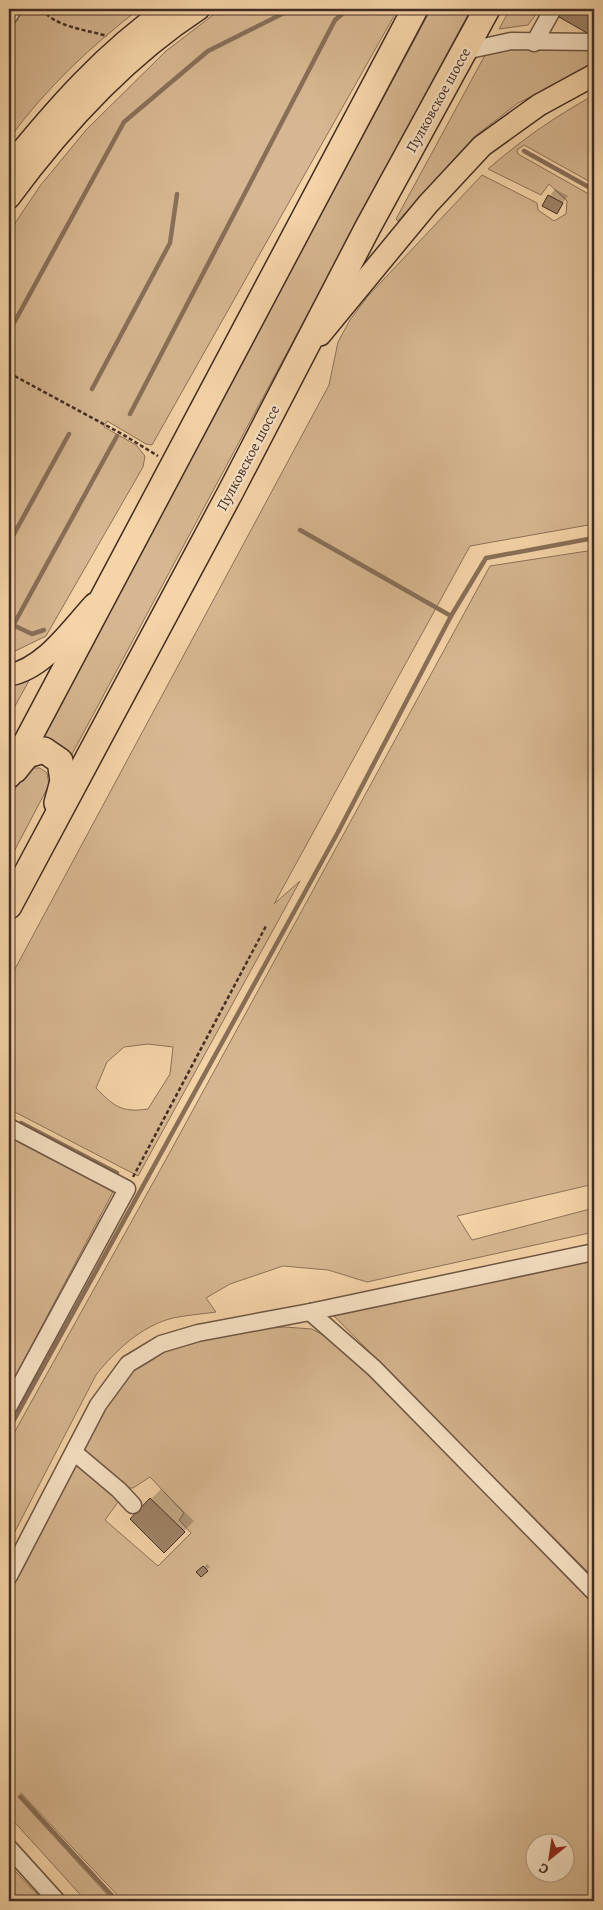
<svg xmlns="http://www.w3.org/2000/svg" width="603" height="1910" font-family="Alegreya,serif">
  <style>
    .green { fill: #d7b791; stroke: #8c725a; fill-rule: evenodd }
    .shadow { fill: #0003 }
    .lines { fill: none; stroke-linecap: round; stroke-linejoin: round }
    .stream { stroke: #896f58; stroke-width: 4.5 }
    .building { fill: #9f8368; stroke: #422c24 }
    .minor-casing { stroke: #6f5645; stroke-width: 19 }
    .major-casing { stroke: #422c24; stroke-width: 24 }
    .highway-casing { stroke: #422c24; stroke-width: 28 }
    .path { stroke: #422c24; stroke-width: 2.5; stroke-dasharray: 4 2.5; stroke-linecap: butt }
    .minor { stroke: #f8e3c6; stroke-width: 16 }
    .major { stroke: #f5d4a7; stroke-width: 21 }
    .highway { stroke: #f5d4a7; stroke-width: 25 }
    .labels { text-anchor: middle; stroke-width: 4.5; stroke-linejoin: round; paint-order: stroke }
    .street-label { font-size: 15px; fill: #422c24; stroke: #f8e3c6 }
  </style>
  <rect width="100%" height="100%" fill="#f5d4a7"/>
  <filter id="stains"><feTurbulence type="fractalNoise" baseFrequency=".004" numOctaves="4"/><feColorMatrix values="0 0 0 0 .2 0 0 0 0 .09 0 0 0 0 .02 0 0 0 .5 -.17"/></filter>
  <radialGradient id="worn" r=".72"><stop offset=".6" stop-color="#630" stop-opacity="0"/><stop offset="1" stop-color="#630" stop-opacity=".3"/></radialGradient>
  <!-- green -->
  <g class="green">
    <path d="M 22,9 L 139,9 C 90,47 45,89 9,139 L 9,33 Z"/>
    <path d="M 221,9 L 398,9 L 152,445 L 146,444 L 107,421 L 104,427 L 136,445 L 145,456 L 143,467 L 46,636 L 9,654 L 9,232 L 40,186 L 86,130 L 166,51 Z"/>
    <path d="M 431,9 L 471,9 L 71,756 L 61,745 L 40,738 Z"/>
    <path d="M 510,9 L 540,9 L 528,25 L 499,29 Z"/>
    <path d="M 510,48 L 537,50 L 594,48 L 594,66 L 518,103 L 474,137 L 398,221 L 396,219 L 484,57 L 490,51 Z"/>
    <path d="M 594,95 L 594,184 L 524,145 L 517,150 L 518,154 L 594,197 L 594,524 L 470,546 L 274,904 L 300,881 L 138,1176 L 9,1109 L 9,980 L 329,385 L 338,342 L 350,320 L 368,296 L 482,175 L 537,203 L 538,210 L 554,221 L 566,214 L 567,201 L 549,184 L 541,195 L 488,169 C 521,140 556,116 594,95 ZM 148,1044 L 173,1047 L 170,1074 L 148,1109 C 121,1113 114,1106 96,1088 L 107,1062 L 124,1047 Z"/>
    <path d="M 594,550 L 594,1184 L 457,1216 L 472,1240 L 594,1208 L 594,1232 L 367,1282 L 328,1270 L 283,1266 L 230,1284 L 206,1298 L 216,1312 C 202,1314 187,1315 173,1318 C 141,1326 115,1351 96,1375 L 9,1543 L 9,1442 L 164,1163 L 490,566 Z"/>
    <path d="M 31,677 L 9,717 L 9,685 Z"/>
    <path d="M 31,768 L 40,768 L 47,773 L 49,785 L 9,861 C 9,824 2,795 31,768 Z"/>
    <path d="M 11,1137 L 114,1190 L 9,1388 L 9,1142 Z"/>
    <path d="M 594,1260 L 594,1578 L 334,1316 Z"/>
    <path d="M 285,1327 L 312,1329 L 341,1345 L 594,1600 L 594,1901 L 123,1901 L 21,1793 L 18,1797 L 113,1901 L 86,1901 L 9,1816 L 9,1583 L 75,1465 L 81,1466 L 90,1457 L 83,1448 C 94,1424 109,1387 131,1370 C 173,1337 233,1331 285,1327 ZM 150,1477 L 184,1513 L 179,1520 L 191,1533 L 158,1566 L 105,1520 L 118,1502 L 116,1498 L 125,1488 L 133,1488 ZM 536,1842 L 566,1842 L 566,1872 L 536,1872 Z"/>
    <path d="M 9,1865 L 44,1901 L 9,1901 Z"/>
  </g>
  <!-- shadow -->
  <g class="shadow">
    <path d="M 565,9 L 594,9 L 594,35 L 561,16 Z"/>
    <path d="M 555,189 L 568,196 L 556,212 L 543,205 Z"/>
    <path d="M 161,1489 L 194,1521 L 164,1551 L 131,1519 Z"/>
    <path d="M 207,1564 L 210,1567 L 201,1575 L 198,1572 Z"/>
  </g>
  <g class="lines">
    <!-- stream -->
    <g class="stream">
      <path d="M 524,151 L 594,190"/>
      <path d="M 9,332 L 124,122 L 208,51 L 292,9"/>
      <path d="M 92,389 L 170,243 L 177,194"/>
      <path d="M 9,399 L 10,397"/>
      <path d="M 130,414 L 335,20 L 348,9"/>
      <path d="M 300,530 L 451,616 L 486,558 L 594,538"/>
      <path d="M 9,543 L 69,434"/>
      <path d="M 13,625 L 32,634 L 44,630"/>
      <path d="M 9,633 L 117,436"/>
      <path d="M 21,1123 L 117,1173"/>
      <path d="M 9,1429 L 337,834 L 451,616"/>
      <path d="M 21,1797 L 117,1901"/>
    </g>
  </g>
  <!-- building -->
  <g class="building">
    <path d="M 563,9 L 579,9 L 586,12 L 587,9 L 594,9 L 594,37 L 559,17 Z"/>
    <path d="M 548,195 L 563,203 L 557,214 L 542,206 Z"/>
    <path d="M 150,1498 L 185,1532 L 164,1553 L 130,1519 Z"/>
    <path d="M 203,1566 L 208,1571 L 201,1577 L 196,1572 Z"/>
  </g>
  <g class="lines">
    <!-- minor casing -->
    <g class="minor-casing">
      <g id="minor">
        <path d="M 9,16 L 13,9"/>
        <path d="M 534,43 L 553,9"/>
        <path d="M 465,51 L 511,41 L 594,42"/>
        <path d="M 9,1127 L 127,1189 L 9,1406"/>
        <path d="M 310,1312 L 374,1368 L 594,1592"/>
        <path d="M 75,1453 L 119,1490 L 133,1505"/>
        <path d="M 9,1576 L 98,1405 L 128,1364 L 143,1355 L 161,1344 L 198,1333 L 310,1312 L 594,1252"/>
        <path d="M 9,1848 L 57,1901"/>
      </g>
    </g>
    <!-- major casing -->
    <g class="major-casing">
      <g id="major">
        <path d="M 9,166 C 56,108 105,52 167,9"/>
        <path d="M 9,198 C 62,126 124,58 199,9"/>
        <path d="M 320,335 L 428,204 L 482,146 L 539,105 L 594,75"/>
        <path d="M 9,675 C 44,669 71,629 94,604"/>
      </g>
    </g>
    <!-- highway casing -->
    <g class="highway-casing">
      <g id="highway">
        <path d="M 15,770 L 27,755 L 44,750 L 60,761 L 63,781 L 57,803"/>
        <path d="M 9,775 L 415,9"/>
        <path d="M 9,906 L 230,493 L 368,227 L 487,9"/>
      </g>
    </g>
    <!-- path -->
    <g class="path">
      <path d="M 42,9 C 54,27 88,30 107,36"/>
      <path d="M 9,373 L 122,434 L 158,456"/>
      <path d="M 133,1177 L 266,926"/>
    </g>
    <!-- minor -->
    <use href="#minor" class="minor"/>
    <!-- major -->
    <use href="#major" class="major"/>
    <!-- highway -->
    <use href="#highway" class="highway"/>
  </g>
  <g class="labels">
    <!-- street labels -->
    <g class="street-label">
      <text transform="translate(438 100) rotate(-61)" y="5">Пулковское шоссе</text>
      <text transform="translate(248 458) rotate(-62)" y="5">Пулковское шоссе</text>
    </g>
  </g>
  <!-- margin -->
  <rect width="603" height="1910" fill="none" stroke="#f5d4a7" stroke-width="30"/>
  <rect x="10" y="10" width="583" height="1890" fill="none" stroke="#422c24" stroke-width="2.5"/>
  <rect x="15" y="15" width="573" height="1880" fill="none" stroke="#422c24"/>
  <!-- north arrow -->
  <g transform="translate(550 1858) rotate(210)"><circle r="24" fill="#f8e3c6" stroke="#af9a85"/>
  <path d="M0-4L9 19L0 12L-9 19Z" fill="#8f2418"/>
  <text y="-8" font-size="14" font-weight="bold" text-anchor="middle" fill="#422c24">С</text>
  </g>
  <rect width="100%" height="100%" filter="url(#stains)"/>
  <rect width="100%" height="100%" fill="url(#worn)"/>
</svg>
